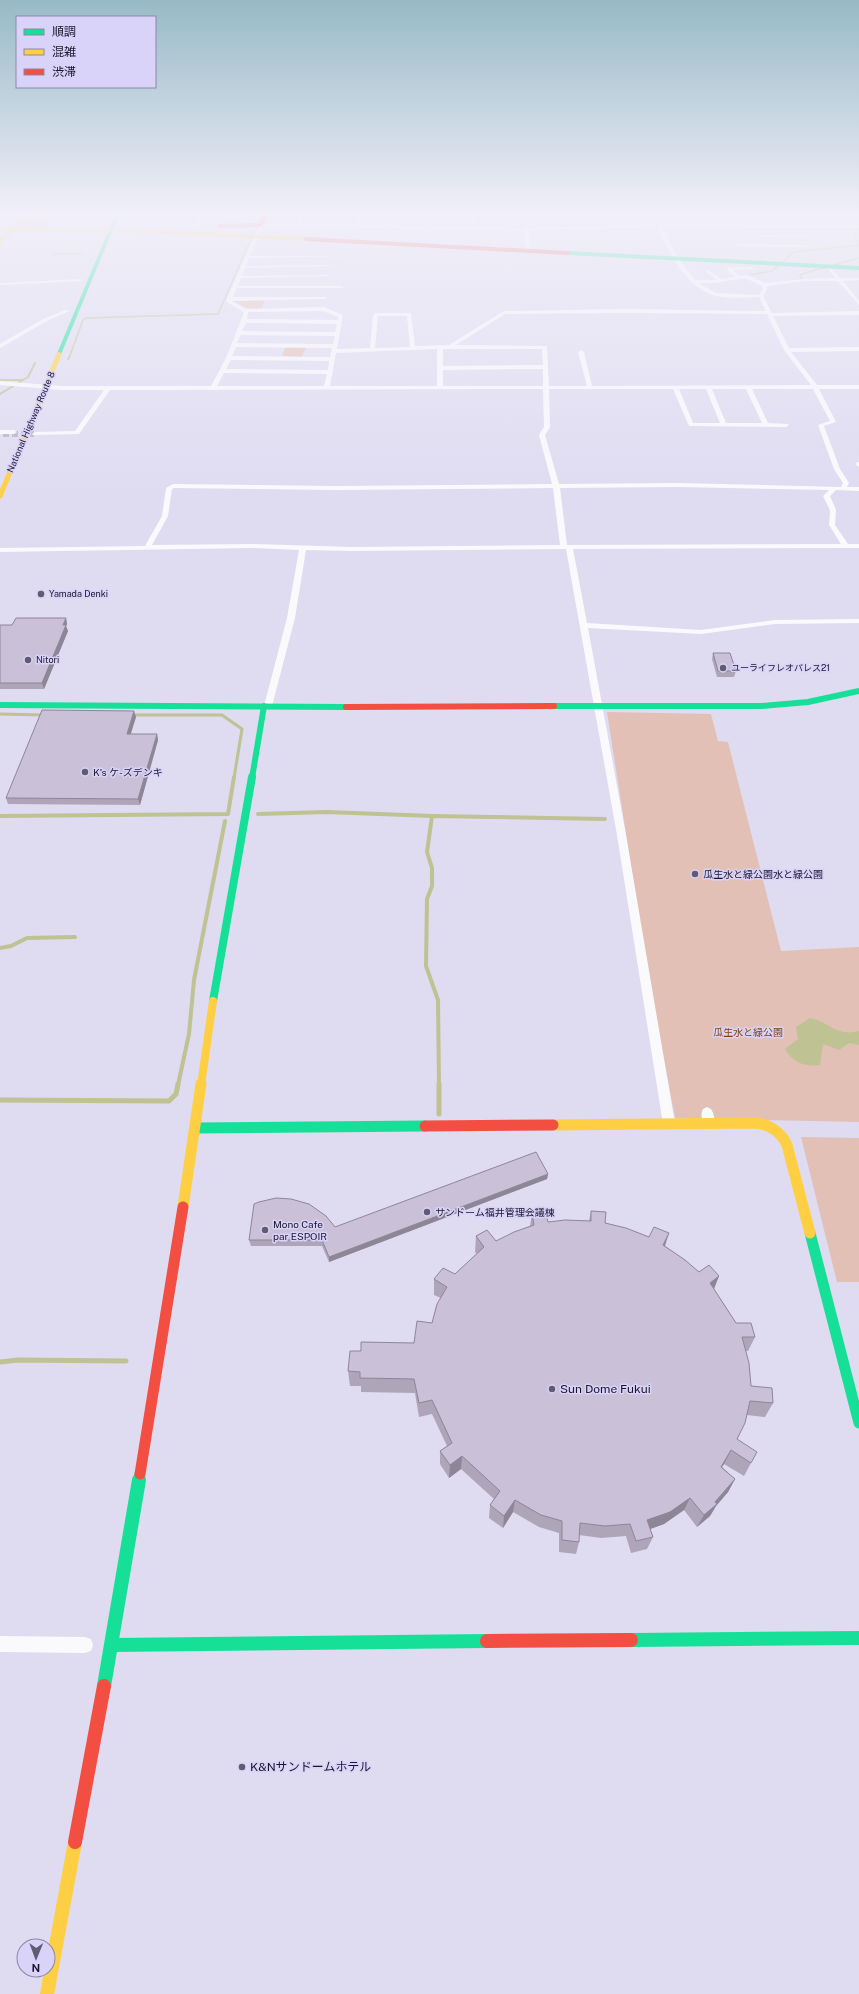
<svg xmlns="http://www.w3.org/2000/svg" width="859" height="1994" font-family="'Public Sans','Noto Sans JP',sans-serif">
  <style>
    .green { fill: #e3c0b6 }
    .water { fill: #bfc292 }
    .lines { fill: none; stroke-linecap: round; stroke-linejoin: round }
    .stream-far4 { stroke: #bfc292; stroke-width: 1.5 }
    .stream-far3 { stroke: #bfc292; stroke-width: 2 }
    .stream-far2 { stroke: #bfc292; stroke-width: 3 }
    .stream-far1 { stroke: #bfc292; stroke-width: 4 }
    .stream { stroke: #bfc292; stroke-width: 5 }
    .street-tunnel { stroke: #b8b4ca; stroke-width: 6; stroke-dasharray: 6 3; stroke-linecap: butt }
    .street { fill: #fafafd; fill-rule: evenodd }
    .fast-far4 { stroke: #16e098; stroke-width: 4 }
    .fast-far3 { stroke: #16e098; stroke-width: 6 }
    .fast-far2 { stroke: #16e098; stroke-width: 8 }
    .fast-far1 { stroke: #16e098; stroke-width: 11 }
    .fast { stroke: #16e098; stroke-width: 14 }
    .slow-far4 { stroke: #ffcf43; stroke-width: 4 }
    .slow-far3 { stroke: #ffcf43; stroke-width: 5 }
    .slow-far2 { stroke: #ffcf43; stroke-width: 8 }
    .slow-far1 { stroke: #ffcf43; stroke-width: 11 }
    .slow { stroke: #ffcf43; stroke-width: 14 }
    .jam-far3 { stroke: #f24e42; stroke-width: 4 }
    .jam-far2 { stroke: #f24e42; stroke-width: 6 }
    .jam-far1 { stroke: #f24e42; stroke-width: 11 }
    .jam { stroke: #f24e42; stroke-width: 14 }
    .wall { fill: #aea5b9 }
    .shaded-wall { fill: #8d8696 }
    .building { fill: #cac0d7; stroke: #8d8696 }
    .poi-dot { fill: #605b72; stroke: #d9d3f9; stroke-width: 1.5 }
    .labels { text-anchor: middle; stroke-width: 3; stroke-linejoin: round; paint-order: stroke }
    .far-street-label { font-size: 9px; fill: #1b162d; stroke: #d9d3f9 }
    .far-poi-label { font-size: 9px; fill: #1b162d; stroke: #d9d3f9; text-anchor: start }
    .poi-label { font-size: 10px; fill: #1b162d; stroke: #d9d3f9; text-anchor: start }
    .park-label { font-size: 10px; fill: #804110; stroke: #d9d3f9 }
    .near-poi-label { font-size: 12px; fill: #1b162d; stroke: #d9d3f9; text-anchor: start }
  </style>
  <rect width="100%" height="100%" fill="#dfdbf1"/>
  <!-- green -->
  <g class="green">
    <path d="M 25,219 L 53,219 L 49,224 L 38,227 L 17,226 Z"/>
    <path d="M 265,299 L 262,309 L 246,308 L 233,301 Z"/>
    <path d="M 290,347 L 306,347 L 302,357 L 282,356 L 285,348 Z"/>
    <path d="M 607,712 L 711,714 L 718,741 L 728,742 L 781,951 L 859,947 L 859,1122 L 675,1118 L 645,956 Z"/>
    <path d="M 801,1137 L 859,1138 L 859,1282 L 837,1282 Z"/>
  </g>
  <!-- water -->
  <path class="water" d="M 810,1018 C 830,1022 836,1037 859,1031 L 859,1045 L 849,1043 L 839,1050 L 823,1044 L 820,1065 C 804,1067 792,1062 785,1049 L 798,1039 L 796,1027 Z"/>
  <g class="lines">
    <!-- stream-far4 -->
    <g class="stream-far4">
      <path d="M 258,224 L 263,215"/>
      <path d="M 858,227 L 855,237 L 859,245"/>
      <path d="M 252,236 L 257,227"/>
      <path d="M 53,254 L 81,254"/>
      <path d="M 781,263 L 794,252 L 859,245"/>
      <path d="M 834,265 L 859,258"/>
      <path d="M 749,275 L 772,271 L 779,265"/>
      <path d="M 802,279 L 800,276 L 802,274 L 826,267"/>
      <path d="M 69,358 L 83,320 L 86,318 L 218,314 L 251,239"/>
    </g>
    <!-- stream-far3 -->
    <g class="stream-far3">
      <path d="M 68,359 L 69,357"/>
      <path d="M 0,380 L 22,380"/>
      <path d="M 0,394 L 28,377 L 35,363"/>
    </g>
    <!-- stream-far2 -->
    <g class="stream-far2">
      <path d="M 0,714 L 44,715"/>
      <path d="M 131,715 L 222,715 L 242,729 L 234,778"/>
    </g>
    <!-- stream-far1 -->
    <g class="stream-far1">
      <path d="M 258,814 L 327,812 L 432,816"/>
      <path d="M 0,816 L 228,814 L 234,777"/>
      <path d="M 0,948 L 11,946 L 27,938 L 75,937"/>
      <path d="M 178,1085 L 189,1034 L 194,980 L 225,821"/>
      <path d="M 439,1085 L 438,1000 L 426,966 L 427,899 L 432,886 L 432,868 L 427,852 L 432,816 L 605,819"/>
    </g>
    <!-- stream -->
    <g class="stream">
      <path d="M 439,1084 L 439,1114"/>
      <path d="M 0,1100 L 169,1101 L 176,1094 L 178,1084"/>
      <path d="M 0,1362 L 18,1360 L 126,1361"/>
    </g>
    <!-- street-tunnel -->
    <path class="street-tunnel" d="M 3,434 L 34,434"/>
    <!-- street -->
    <g class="street">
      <path d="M 201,215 L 197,227 L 193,228 L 197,216 Z"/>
      <path d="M 298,215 L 302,215 L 301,224 L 355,225 L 358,215 L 362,215 L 359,225 L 387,226 L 387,215 L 391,215 L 391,226 L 470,227 L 471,216 L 475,215 L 474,227 L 526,228 L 638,225 L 859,226 L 859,228 L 662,227 L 677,256 L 695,280 L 717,280 L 706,272 L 708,270 L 722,279 L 735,277 L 726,268 L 752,267 L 754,269 L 732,270 L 739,276 L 748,275 L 765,283 L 804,279 L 835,278 L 826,266 L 828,265 L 840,278 L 859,278 L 859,280 L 843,281 L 859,301 L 859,305 L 838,281 L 804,281 L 767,286 L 767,289 L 763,296 L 772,313 L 859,311 L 859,315 L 773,316 L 789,348 L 859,347 L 859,351 L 791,352 L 817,385 L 859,385 L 859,389 L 819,389 L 836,422 L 824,426 L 840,469 L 849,483 L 847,487 L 859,487 L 859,491 L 836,490 L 830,496 L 836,510 L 835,525 L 848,544 L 859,544 L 859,548 L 573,549 L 587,623 L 701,630 L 775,620 L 859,619 L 859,623 L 775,624 L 701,634 L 588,628 L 626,835 L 675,1124 L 673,1128 L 669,1129 L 665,1128 L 663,1124 L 617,835 L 566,549 L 352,551 L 306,550 L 295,618 L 272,706 L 268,709 L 264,706 L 287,618 L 299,550 L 253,548 L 0,552 L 0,548 L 145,546 L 162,516 L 166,488 L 173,484 L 337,486 L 552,484 L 539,435 L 544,427 L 543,389 L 110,390 L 79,434 L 33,435 L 32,434 L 35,432 L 75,431 L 104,390 L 62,390 L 0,385 L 0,381 L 62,386 L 211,386 L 226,358 L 243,315 L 243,312 L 227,302 L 227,298 L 259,225 L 297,224 ZM 263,226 L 524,230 L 527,251 L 529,252 L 531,251 L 528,230 L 657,227 C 669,252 685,286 713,295 C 727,299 744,298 759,297 L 766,311 L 625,309 L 504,311 L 449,345 L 415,346 L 411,313 L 376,313 L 373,315 L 370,348 L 337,349 L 343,315 L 324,307 L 246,309 L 232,301 L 325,299 L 327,298 L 325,297 L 233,297 L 237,288 L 342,288 L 344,287 L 342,286 L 238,286 L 241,278 L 330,276 L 328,275 L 242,276 L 245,268 L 331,266 L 329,265 L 246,266 L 249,258 L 348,256 L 250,256 ZM 745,278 L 762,286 L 763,289 L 759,295 L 716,293 L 698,283 L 715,283 ZM 323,311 L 338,317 L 338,320 L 247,319 L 248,312 ZM 625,313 L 767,314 L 784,350 L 811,385 L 592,386 L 584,352 L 581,350 L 578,352 L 587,386 L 549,386 L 547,346 L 456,345 L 505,314 ZM 378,316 L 407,316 L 410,347 L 375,348 ZM 246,323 L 337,324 L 335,332 L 242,331 ZM 241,335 L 335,336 L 333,344 L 237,343 ZM 236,347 L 332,348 L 330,357 L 232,356 ZM 437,349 L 437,386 L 330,386 L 336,353 ZM 443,349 L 542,349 L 543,365 L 443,366 ZM 231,360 L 329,361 L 328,370 L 226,369 ZM 543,369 L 543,386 L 443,386 L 443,370 ZM 224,373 L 327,374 L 324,386 L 217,386 ZM 549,389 L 673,389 L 689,426 L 786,427 L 789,425 L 788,424 L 768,423 L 752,389 L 813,389 L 830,421 L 818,425 L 834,469 L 843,483 L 841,487 L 678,483 L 559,484 L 545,435 L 550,427 ZM 679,389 L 706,389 L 720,423 L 693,423 ZM 712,389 L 746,389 L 762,423 L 726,423 ZM 678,487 L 829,490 L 823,496 L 830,510 L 829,525 L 841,544 L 567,545 L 560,488 ZM 174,488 L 337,490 L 553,488 L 560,545 L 352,547 L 253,544 L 152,545 L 168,516 L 172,489 Z"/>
      <path d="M 525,215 L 529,217 L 611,218 L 527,219 Z"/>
      <path d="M 760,235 L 809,236 L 811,237 L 758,237 Z"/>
      <path d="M 739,244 L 815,246 L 817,247 L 737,246 Z"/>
      <path d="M 81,279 L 83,281 L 0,285 L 0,283 Z"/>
      <path d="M 65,310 L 70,311 L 47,321 L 0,348 L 0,344 L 43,319 Z"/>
      <path d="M 0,430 L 14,430 L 17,432 L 14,434 L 0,434 Z"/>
      <path d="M 858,462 L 859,462 L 859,467 L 855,464 Z"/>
      <path d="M 707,1107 L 711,1109 C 714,1114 716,1121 713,1126 L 709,1128 L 705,1126 C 702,1121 700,1114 703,1109 Z"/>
      <path d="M 0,1636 L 85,1637 L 91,1639 L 93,1645 L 91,1651 L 85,1653 L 0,1652 Z"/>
    </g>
    <!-- fast-far4 -->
    <g class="fast-far4">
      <path d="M 568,253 L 859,268"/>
      <path d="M 59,354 L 117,215"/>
    </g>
    <!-- fast-far3 -->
    <g class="fast-far3">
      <path d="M 0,705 L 346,707"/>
      <path d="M 554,706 L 761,706 L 808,702 L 859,691"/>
      <path d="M 252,778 L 264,706"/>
    </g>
    <!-- fast-far2 -->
    <path class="fast-far2" d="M 213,1001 L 252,777"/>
    <!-- fast-far1 -->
    <g class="fast-far1">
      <path d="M 196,1128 L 425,1126"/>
      <path d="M 810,1233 L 859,1423"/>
      <path d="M 139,1481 L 140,1474"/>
    </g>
    <!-- fast -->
    <g class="fast">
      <path d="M 631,1640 L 859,1638"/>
      <path d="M 112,1645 L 487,1641"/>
      <path d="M 104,1686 L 139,1480"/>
    </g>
    <!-- slow-far4 -->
    <g class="slow-far4">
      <path d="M 0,229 L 124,230 L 306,239"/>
      <path d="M 0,241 L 25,215"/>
      <path d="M 58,358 L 59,354"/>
    </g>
    <!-- slow-far3 -->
    <path class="slow-far3" d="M 0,496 L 58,357"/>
    <!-- slow-far2 -->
    <path class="slow-far2" d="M 201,1085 L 213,1001"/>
    <!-- slow-far1 -->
    <g class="slow-far1">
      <path d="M 553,1125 L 758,1123 C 772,1126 781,1132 787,1145 L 810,1233"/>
      <path d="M 183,1207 L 201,1084"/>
    </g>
    <!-- slow -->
    <path class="slow" d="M 47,1994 L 75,1842"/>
    <!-- jam-far3 -->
    <g class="jam-far3">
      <path d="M 220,226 L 261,225 L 266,215"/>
      <path d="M 306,239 L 568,253"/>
    </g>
    <!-- jam-far2 -->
    <path class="jam-far2" d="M 346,707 L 554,706"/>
    <!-- jam-far1 -->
    <g class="jam-far1">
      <path d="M 425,1126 L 553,1125"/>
      <path d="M 140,1474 L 183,1207"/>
    </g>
    <!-- jam -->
    <g class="jam">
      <path d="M 487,1641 L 631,1640"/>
      <path d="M 75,1842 L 104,1686"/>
    </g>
  </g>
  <!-- wall -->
  <g class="wall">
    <path d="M 66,618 L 67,624 L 66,626 L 68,631 L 44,689 L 0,689 L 0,625 L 12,625 Z"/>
    <path d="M 713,653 L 736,671 L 734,677 L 717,677 L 712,659 Z"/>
    <path d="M 136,717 L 130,734 L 157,734 L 158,740 L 140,805 L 8,804 L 6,798 Z"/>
    <path d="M 548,1174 L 547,1179 L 329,1262 L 322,1246 L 251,1246 L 249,1240 L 335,1227 Z"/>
    <path d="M 591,1211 L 605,1223 L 665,1246 L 699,1272 L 719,1276 L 714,1289 L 736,1323 L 755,1337 L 748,1351 L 746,1351 L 751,1386 L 773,1403 L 765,1417 L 747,1415 L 737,1439 L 751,1463 L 744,1476 L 724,1464 L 722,1467 L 735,1479 L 728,1492 L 716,1506 L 710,1516 L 697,1527 L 684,1510 L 664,1524 L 650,1529 L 653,1537 L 647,1549 L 631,1553 L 626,1536 L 601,1538 L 579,1535 L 579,1542 L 576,1554 L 559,1552 L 559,1533 L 539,1527 L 513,1512 L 503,1528 L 489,1518 L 490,1505 L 494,1499 L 461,1469 L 449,1478 L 440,1464 L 440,1451 L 447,1446 L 432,1414 L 419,1417 L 415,1393 L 361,1392 L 361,1386 L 350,1386 L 348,1371 L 361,1351 L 414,1343 L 432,1323 L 441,1298 L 434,1295 L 434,1279 L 455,1274 L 477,1254 L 475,1252 L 476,1236 L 496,1241 L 530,1226 L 532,1214 L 548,1222 L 589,1221 Z"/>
  </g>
  <!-- shaded-wall -->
  <g class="shaded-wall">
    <path d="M 66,618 L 67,624 L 66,626 L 68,631 L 44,689 L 42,683 Z"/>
    <path d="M 134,711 L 136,717 L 129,740 L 127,734 Z"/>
    <path d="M 157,734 L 158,740 L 140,805 L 138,799 Z"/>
    <path d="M 548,1174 L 547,1179 L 329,1262 L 329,1257 Z"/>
    <path d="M 669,1233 L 664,1249 L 663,1245 Z"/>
    <path d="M 719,1276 L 713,1291 L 710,1283 Z"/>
    <path d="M 731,1450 L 724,1464 L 714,1479 L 721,1467 Z"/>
    <path d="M 462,1456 L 461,1469 L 449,1478 L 450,1465 Z"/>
    <path d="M 735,1479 L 728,1492 L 716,1506 L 710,1516 L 697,1527 L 704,1515 Z"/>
    <path d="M 690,1498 L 684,1510 L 664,1524 L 642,1532 L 647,1520 Z"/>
    <path d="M 515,1500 L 513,1512 L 503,1528 L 504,1516 Z"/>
  </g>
  <!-- building -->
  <g class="building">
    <path d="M 16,618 L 66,618 L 63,625 L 66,625 L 42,683 L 0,683 L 0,625 L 12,625 Z"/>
    <path d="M 713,653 L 730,653 L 736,671 L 718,671 Z"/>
    <path d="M 42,710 L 134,711 L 127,734 L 157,734 L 138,799 L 6,798 Z"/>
    <path d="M 536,1152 L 548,1174 L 329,1257 L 322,1240 L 249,1240 L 254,1204 L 259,1202 L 276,1198 L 291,1199 L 309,1204 L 326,1216 L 335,1227 Z"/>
    <path d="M 545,1211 L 548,1222 L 565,1220 L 591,1221 L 591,1211 L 606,1212 L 605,1223 L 626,1228 L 649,1237 L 654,1227 L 669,1233 L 663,1245 L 685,1260 L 699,1272 L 709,1265 L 719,1276 L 710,1283 L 736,1323 L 751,1323 L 755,1337 L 742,1337 L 749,1363 L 751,1386 L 772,1388 L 773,1403 L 750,1401 L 745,1423 L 737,1439 L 757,1452 L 751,1463 L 731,1450 L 721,1467 L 735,1479 L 715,1502 L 717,1504 L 704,1515 L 690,1498 L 670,1512 L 647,1520 L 653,1537 L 636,1541 L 630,1524 L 605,1526 L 580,1523 L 579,1542 L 562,1540 L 562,1521 L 541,1515 L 515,1500 L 504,1516 L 490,1505 L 500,1491 L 462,1456 L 450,1465 L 440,1451 L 452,1443 L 432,1400 L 419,1403 L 414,1379 L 360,1378 L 360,1372 L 348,1371 L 350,1351 L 361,1351 L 361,1342 L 414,1343 L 417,1321 L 432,1323 L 437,1304 L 447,1287 L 434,1279 L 443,1268 L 455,1274 L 484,1247 L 476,1236 L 487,1230 L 496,1241 L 514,1232 L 534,1225 L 532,1214 Z"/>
  </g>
  <!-- sky -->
  <linearGradient id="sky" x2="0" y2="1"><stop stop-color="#97bac6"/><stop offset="0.43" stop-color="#f1eff9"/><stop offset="1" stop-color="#f1eff9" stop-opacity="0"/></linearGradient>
  <rect width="859" height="495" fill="url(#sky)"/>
  <!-- markers -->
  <g class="poi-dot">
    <circle cx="41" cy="594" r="4"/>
    <circle cx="28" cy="660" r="4"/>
    <circle cx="723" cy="668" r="4"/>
    <circle cx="85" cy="772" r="4"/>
    <circle cx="695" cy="874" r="4"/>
    <circle cx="427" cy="1212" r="4"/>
    <circle cx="265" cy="1230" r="4"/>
    <circle cx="552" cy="1389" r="4"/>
    <circle cx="242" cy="1767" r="4"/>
  </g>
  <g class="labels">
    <!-- far-street labels -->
    <g class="far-street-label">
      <text transform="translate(31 422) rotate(-67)" y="3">National Highway Route 8</text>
    </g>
    <!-- far-poi labels -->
    <g class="far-poi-label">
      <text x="49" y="597">Yamada Denki</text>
      <text x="36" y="663">Nitori</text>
      <text x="731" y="671">ユーライフレオパレス21</text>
    </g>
    <!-- poi labels -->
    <g class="poi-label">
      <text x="93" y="776">K's ケ-ズデンキ</text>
      <text x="703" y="878">瓜生水と緑公園水と緑公園</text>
      <text x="435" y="1216">サンドーム福井管理会議棟</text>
      <text x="273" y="1228">Mono Cafe<tspan x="273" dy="12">par ESPOIR</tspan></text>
    </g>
    <!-- park labels -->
    <g class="park-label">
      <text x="748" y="1036">瓜生水と緑公園</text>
    </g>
    <!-- near-poi labels -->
    <g class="near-poi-label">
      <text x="560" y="1393">Sun Dome Fukui</text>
      <text x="250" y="1771">K&amp;Nサンドームホテル</text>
    </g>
  </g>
  <!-- legend -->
  <rect x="16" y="16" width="140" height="72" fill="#d9d3f9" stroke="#8d87a7"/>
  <rect x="24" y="29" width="20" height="6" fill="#16e098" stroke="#8d87a7"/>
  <text x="52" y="36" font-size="12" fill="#1b162d">順調</text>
  <rect x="24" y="49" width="20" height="6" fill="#ffcf43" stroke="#8d87a7"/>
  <text x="52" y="56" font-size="12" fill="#1b162d">混雑</text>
  <rect x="24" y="69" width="20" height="6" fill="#f24e42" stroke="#8d87a7"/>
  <text x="52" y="76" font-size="12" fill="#1b162d">渋滞</text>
  <!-- north arrow -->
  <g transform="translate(36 1958) rotate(181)"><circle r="19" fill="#d9d3f9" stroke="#8d87a7"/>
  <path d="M0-3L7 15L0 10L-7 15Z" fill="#605b72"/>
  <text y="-6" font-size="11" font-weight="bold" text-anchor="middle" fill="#1b162d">N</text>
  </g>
</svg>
